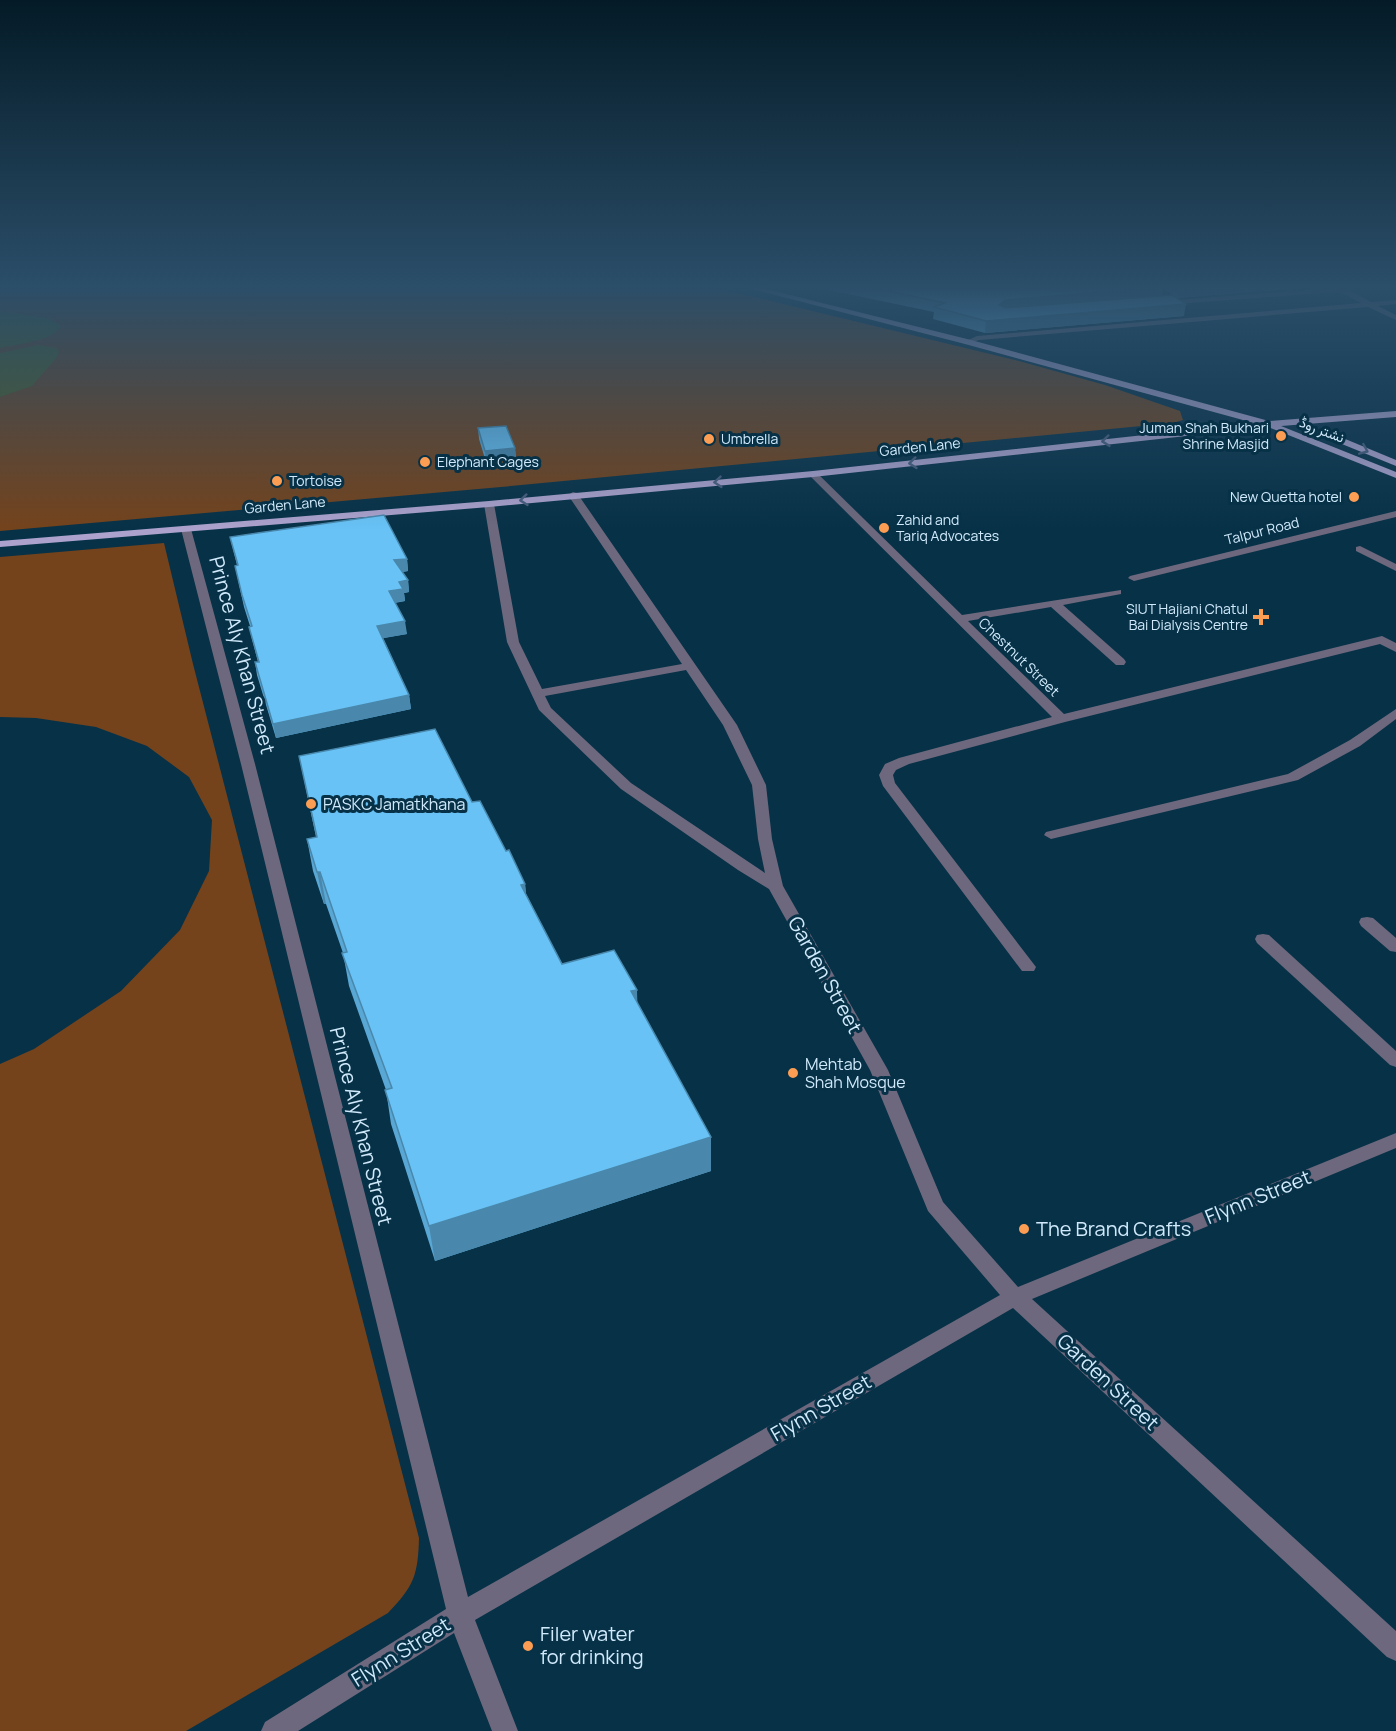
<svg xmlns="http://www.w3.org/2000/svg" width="1396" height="1731" font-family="Manrope,Vazirmatn,sans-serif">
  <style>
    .green { fill: #74431c }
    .water { fill: #565e20 }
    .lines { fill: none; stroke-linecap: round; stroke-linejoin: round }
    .minor { fill: #6d687d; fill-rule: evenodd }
    .major { fill: #aca2cd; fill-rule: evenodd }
    .wall { fill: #59a7d4 }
    .shaded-wall { fill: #4988ac }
    .building { fill: #68c2f6; stroke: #4988ac; stroke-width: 1.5 }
    .oneway { stroke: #495e7d }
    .poi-dot { fill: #fc9d54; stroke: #073147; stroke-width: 2 }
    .labels { text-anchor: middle; stroke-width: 6; stroke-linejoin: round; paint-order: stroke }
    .far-poi-label { font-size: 14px; fill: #d0eafb; stroke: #073147; text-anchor: start }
    .far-street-label { font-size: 14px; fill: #d0eafb; stroke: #073147 }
    .poi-label { font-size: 16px; fill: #d0eafb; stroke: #073147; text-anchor: start }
    .near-street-label { font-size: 20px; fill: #d0eafb; stroke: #073147 }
    .near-poi-label { font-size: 20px; fill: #d0eafb; stroke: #073147; text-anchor: start }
  </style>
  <rect width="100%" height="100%" fill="#073147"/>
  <!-- green -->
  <g class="green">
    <path d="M 0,287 L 714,287 L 1019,361 L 1105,385 L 1180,411 L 1183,420 L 1173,423 L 501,487 L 0,531 Z"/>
    <path d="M 164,543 L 193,664 L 419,1538 C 418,1575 414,1586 388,1613 L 186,1731 L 0,1731 L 0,1064 L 34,1049 L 121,991 L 180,930 L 209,871 L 212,820 L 189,777 L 147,746 L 96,727 L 36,718 L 0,717 L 0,557 Z"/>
  </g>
  <!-- water -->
  <g class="water">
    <path d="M 0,311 L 47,318 L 61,326 C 51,342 17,344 0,348 Z"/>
    <path d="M 38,345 L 57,348 L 59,352 L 57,357 L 32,386 L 0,397 L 0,353 Z"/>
  </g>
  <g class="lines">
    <!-- minor -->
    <g class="minor">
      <path d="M 1335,288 L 1349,290 L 1371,302 L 1396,300 L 1396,304 L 1378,306 L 1396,315 L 1396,320 L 1368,307 L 979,340 L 968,344 L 964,342 L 977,336 L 1361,303 L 1344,294 L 1335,292 L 1163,305 L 1159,303 L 1163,301 Z"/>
      <path d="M 810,472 L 816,472 L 962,615 L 1121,590 L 1121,594 L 1063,605 L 1124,659 L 1126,662 L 1124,665 L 1116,665 L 1051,607 L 968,621 L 1064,714 L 1382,636 L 1396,643 L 1396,652 L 1380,644 L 1065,722 L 909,764 L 896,770 L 893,775 L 895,783 L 1036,967 L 1034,971 L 1022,971 L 883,786 L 879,775 L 885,764 L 899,758 L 1052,717 L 810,476 Z"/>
      <path d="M 573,492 L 577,493 L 737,725 L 766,785 L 772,839 L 783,886 L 888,1070 L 943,1202 L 1018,1287 L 1396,1133 L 1396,1148 L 1032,1299 L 1396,1631 L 1396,1661 L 1387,1657 L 1013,1308 L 475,1620 L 518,1731 L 492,1731 L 454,1633 L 298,1731 L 261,1731 L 265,1722 L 446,1609 L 241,764 L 181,529 L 182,527 L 191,529 L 255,764 L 468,1597 L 1000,1295 L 928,1211 L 870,1070 L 769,889 L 738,870 L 621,789 L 539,710 L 507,642 L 484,504 L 485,502 L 494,504 L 519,642 L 542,689 L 682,664 L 568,495 ZM 686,670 L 723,725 L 752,785 L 758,839 L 765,873 L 631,783 L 551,708 L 545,696 Z"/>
      <path d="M 1396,511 L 1396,517 L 1134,581 L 1128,578 L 1130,576 Z"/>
      <path d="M 1360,546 L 1396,564 L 1396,571 L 1356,551 L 1356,547 Z"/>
      <path d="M 1396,709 L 1396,719 L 1360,746 L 1298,780 L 1051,839 L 1044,835 L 1046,832 L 1288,774 L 1350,740 Z"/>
      <path d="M 1367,917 L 1373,918 L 1396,938 L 1396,952 L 1390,951 L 1361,926 L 1359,922 L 1361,918 Z"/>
      <path d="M 1263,934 L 1269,935 L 1396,1051 L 1396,1067 L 1390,1065 L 1257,943 L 1255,939 L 1257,935 Z"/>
    </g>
    <!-- major -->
    <g class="major">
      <path d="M 745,287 L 758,287 L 971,340 L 1269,421 L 1396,411 L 1396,417 L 1281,426 L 1396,472 L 1396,478 L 1268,427 L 813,477 L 489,507 L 0,547 L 0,541 L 489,501 L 813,471 L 1254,423 L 965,344 Z"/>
      <path d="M 1332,436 L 1338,436 L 1396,460 L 1396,466 L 1332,440 Z"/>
    </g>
  </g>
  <!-- wall -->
  <g class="wall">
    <path d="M 814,287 L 1314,287 L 1177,298 L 1163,288 L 1162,296 L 1184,316 L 985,333 L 933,319 L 934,312 Z"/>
    <path d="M 478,428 L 515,448 L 516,459 L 486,462 L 479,439 Z"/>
    <path d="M 230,537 L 407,559 L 408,571 L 402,572 L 408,580 L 409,592 L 404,593 L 405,601 L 395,603 L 407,634 L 383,638 L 409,695 L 411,709 L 276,738 L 257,675 L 255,662 L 258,662 L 252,639 L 249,627 L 250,626 L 244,607 L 235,566 L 237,565 Z"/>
    <path d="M 299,756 L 472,802 L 506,851 L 525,884 L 526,894 L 562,964 L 637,990 L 637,1003 L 711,1137 L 711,1171 L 435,1261 L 391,1124 L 386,1090 L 349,986 L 343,953 L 326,904 L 324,904 L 313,871 L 307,839 L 316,837 Z"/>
  </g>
  <!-- shaded-wall -->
  <g class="shaded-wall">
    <path d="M 1179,287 L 1314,287 L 1177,298 Z"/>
    <path d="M 1163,288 L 1161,299 L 1004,312 L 999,305 L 1005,300 Z"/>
    <path d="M 1186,304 L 1184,316 L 985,333 L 986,321 Z"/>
    <path d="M 515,448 L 516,459 L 486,462 L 485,451 Z"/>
    <path d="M 407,559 L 408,571 L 396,573 L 394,560 Z"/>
    <path d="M 408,580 L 409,592 L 404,593 L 405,601 L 390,603 L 389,591 L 399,582 Z"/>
    <path d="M 405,621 L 407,634 L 379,639 L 377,626 Z"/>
    <path d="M 409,695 L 411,709 L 276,738 L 273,724 Z"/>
    <path d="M 317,872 L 320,872 L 326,904 L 324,904 Z"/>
    <path d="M 525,884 L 528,916 L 521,885 Z"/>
    <path d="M 637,990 L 638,1023 L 631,991 Z"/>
    <path d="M 711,1137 L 711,1171 L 435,1261 L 429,1226 Z"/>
  </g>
  <!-- building -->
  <g class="building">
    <path d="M 870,287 L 1163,287 L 1005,300 L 999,305 L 1006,308 L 1172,295 L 1186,304 L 986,321 L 934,307 L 945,303 Z"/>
    <path d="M 506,426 L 515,448 L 485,451 L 478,428 Z"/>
    <path d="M 384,515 L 407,559 L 394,560 L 408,580 L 399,582 L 403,589 L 389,591 L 405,621 L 377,626 L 409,695 L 273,724 L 255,662 L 259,662 L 249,627 L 252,626 L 242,595 L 235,566 L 238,565 L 230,537 Z"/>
    <path d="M 435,729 L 472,802 L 480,801 L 506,851 L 509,850 L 525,884 L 521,885 L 562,964 L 614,950 L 637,990 L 631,991 L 711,1137 L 429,1226 L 385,1090 L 392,1088 L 342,953 L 347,952 L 320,872 L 317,872 L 307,839 L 317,837 L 299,756 Z"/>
  </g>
  <!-- one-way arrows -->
  <defs><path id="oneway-chevron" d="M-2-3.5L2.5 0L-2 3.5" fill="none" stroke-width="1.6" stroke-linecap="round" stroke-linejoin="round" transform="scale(1.5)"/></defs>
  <g class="oneway">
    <use href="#oneway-chevron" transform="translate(1106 441) rotate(174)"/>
    <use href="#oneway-chevron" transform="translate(1364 450) rotate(23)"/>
    <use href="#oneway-chevron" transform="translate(913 463) rotate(174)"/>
    <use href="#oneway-chevron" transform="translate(718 482) rotate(175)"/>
    <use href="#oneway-chevron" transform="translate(524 500) rotate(174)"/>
  </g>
  <!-- sky -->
  <linearGradient id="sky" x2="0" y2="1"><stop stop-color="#041b27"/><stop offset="0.54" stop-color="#2b4e69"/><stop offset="1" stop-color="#2b4e69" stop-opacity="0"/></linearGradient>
  <rect width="1396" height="530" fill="url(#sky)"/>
  <!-- markers -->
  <g class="poi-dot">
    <circle cx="1281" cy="436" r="6"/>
    <circle cx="709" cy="439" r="6"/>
    <circle cx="425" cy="462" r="6"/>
    <circle cx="277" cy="481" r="6"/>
    <circle cx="1354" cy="497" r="6"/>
    <circle cx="884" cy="528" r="6"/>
    <path d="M1258 608h6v6h6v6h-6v6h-6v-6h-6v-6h6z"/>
    <circle cx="311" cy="804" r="6"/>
    <circle cx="793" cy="1073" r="6"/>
    <circle cx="1024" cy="1229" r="6"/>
    <circle cx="528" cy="1646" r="6"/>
  </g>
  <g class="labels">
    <!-- far-poi labels -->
    <g class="far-poi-label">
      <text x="1269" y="433" text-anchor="end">Juman Shah Bukhari<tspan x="1269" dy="16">Shrine Masjid</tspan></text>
      <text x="721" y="444">Umbrella</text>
      <text x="437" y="467">Elephant Cages</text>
      <text x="289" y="486">Tortoise</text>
      <text x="1342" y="502" text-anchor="end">New Quetta hotel</text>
      <text x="896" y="525">Zahid and<tspan x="896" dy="16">Tariq Advocates</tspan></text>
      <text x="1248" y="614" text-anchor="end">SIUT Hajiani Chatul<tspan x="1248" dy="16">Bai Dialysis Centre</tspan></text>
    </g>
    <!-- far-street labels -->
    <g class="far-street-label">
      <text transform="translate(1322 430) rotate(21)" y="5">نشتر روڈ</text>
      <text transform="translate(920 447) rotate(-6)" y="5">Garden Lane</text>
      <text transform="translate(285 505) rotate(-5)" y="5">Garden Lane</text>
      <text transform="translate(1262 531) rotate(-14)" y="5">Talpur Road</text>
      <text transform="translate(1019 657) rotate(44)" y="5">Chestnut Street</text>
    </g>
    <!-- poi labels -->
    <g class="poi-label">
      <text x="323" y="810">PASKC Jamatkhana</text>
      <text x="805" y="1070">Mehtab<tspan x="805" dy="18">Shah Mosque</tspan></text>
    </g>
    <!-- near-street labels -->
    <g class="near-street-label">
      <text transform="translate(242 655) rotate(75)" y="7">Prince Aly Khan Street</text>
      <text transform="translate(825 975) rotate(61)" y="7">Garden Street</text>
      <text transform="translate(361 1126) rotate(76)" y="7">Prince Aly Khan Street</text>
      <text transform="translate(1258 1197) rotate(-22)" y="7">Flynn Street</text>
      <text transform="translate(1108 1382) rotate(43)" y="7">Garden Street</text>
      <text transform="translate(821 1408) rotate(-30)" y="7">Flynn Street</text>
      <text transform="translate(401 1652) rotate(-32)" y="7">Flynn Street</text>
    </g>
    <!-- near-poi labels -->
    <g class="near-poi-label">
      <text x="1036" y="1236">The Brand Crafts</text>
      <text x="540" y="1641">Filer water<tspan x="540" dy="23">for drinking</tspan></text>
    </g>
  </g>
</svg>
